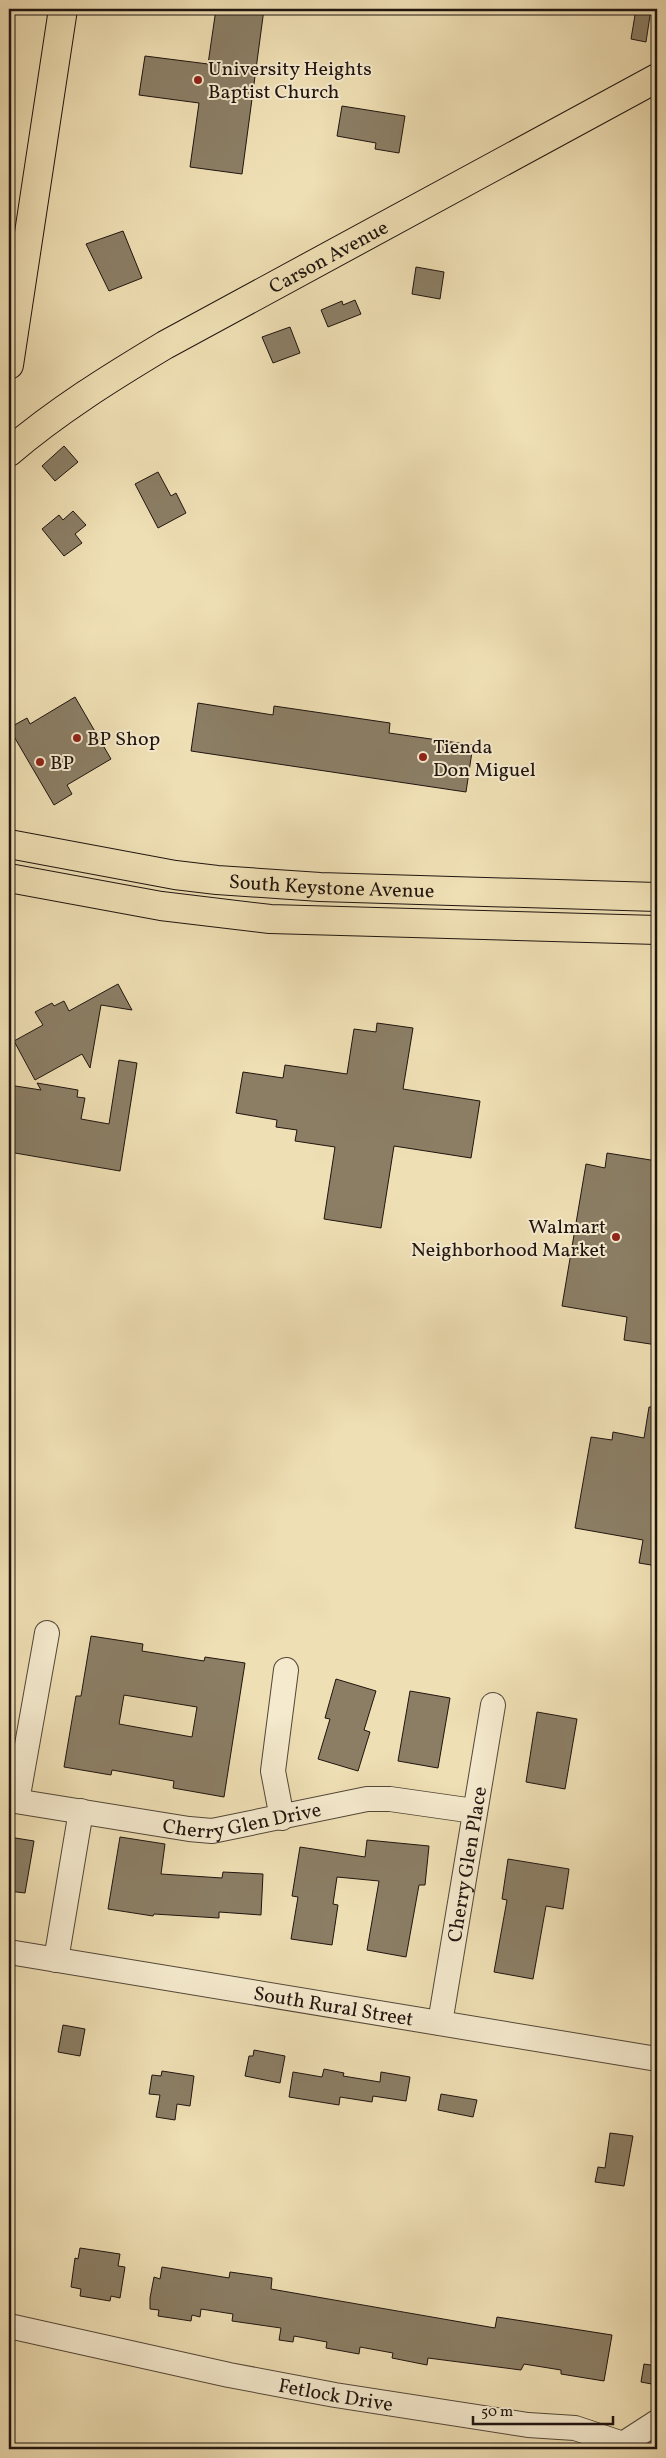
<svg xmlns="http://www.w3.org/2000/svg" width="666" height="2458" font-family="Vollkorn,serif">
  <style>
    .building { fill: #8b7e65; stroke: #1f140f; fill-rule: evenodd }
    .lines { fill: none; stroke-linecap: round; stroke-linejoin: round }
    .minor-casing { stroke: #534738; stroke-width: 26 }
    .major-casing { stroke: #1f140f; stroke-width: 30 }
    .minor { stroke: #f5eace; stroke-width: 24 }
    .major { stroke: #efdfb4; stroke-width: 28 }
    .poi-dot { fill: #8f2418; stroke: #f5eace; stroke-width: 2 }
    .labels { text-anchor: middle; stroke-width: 4; stroke-linejoin: round; paint-order: stroke }
    .poi-label { font-size: 20px; fill: #1f140f; stroke: #f5eace; text-anchor: start }
    .street-label { font-size: 20px; fill: #1f140f; stroke: #f5eace }
  </style>
  <rect width="100%" height="100%" fill="#efdfb4"/>
  <filter id="stains"><feTurbulence type="fractalNoise" baseFrequency=".004" numOctaves="4"/><feColorMatrix values="0 0 0 0 .2 0 0 0 0 .09 0 0 0 0 .02 0 0 0 .5 -.17"/></filter>
  <radialGradient id="worn" r=".72"><stop offset=".6" stop-color="#630" stop-opacity="0"/><stop offset="1" stop-color="#630" stop-opacity=".3"/></radialGradient>
  <!-- building -->
  <g class="building">
    <path d="M 216,9 L 264,9 L 242,174 L 190,167 L 199,103 L 139,95 L 145,56 L 208,64 Z"/>
    <path d="M 636,9 L 651,9 L 646,42 L 631,39 Z"/>
    <path d="M 342,106 L 405,116 L 399,153 L 375,149 L 376,143 L 337,136 Z"/>
    <path d="M 123,231 L 142,278 L 109,291 L 86,244 Z"/>
    <path d="M 416,267 L 444,272 L 440,299 L 412,294 Z"/>
    <path d="M 355,300 L 361,314 L 328,327 L 321,310 L 342,301 L 343,305 Z"/>
    <path d="M 290,327 L 300,353 L 273,363 L 262,337 Z"/>
    <path d="M 64,446 L 78,462 L 55,481 L 42,466 Z"/>
    <path d="M 158,472 L 171,496 L 176,493 L 186,513 L 158,528 L 135,484 Z"/>
    <path d="M 73,511 L 86,525 L 75,534 L 82,543 L 64,556 L 42,529 L 59,515 L 63,520 Z"/>
    <path d="M 75,697 L 111,759 L 67,785 L 72,794 L 54,805 L 9,728 L 27,718 L 30,724 Z"/>
    <path d="M 198,703 L 273,715 L 274,706 L 390,723 L 389,733 L 473,745 L 466,792 L 191,751 Z"/>
    <path d="M 118,984 L 132,1010 L 101,1005 L 90,1068 L 82,1054 L 35,1080 L 14,1041 L 43,1025 L 35,1012 L 52,1003 L 54,1006 L 64,1001 L 69,1011 Z"/>
    <path d="M 377,1023 L 413,1028 L 403,1089 L 480,1101 L 471,1158 L 394,1146 L 381,1228 L 324,1219 L 335,1147 L 295,1141 L 297,1130 L 276,1127 L 277,1120 L 236,1113 L 243,1072 L 283,1078 L 285,1065 L 347,1074 L 354,1029 L 376,1032 Z"/>
    <path d="M 119,1060 L 137,1063 L 120,1171 L 9,1152 L 9,1085 L 41,1090 L 37,1083 L 78,1090 L 77,1097 L 85,1098 L 81,1119 L 109,1124 Z"/>
    <path d="M 607,1153 L 657,1161 L 657,1345 L 624,1340 L 627,1317 L 562,1306 L 586,1164 L 605,1168 Z"/>
    <path d="M 649,1407 L 657,1407 L 657,1566 L 639,1563 L 643,1540 L 575,1528 L 591,1437 L 612,1440 L 613,1432 L 644,1438 Z"/>
    <path d="M 91,1636 L 143,1644 L 142,1651 L 204,1661 L 205,1657 L 245,1663 L 224,1797 L 173,1788 L 174,1781 L 112,1770 L 111,1775 L 64,1767 L 76,1696 L 81,1696 ZM 124,1695 L 197,1707 L 192,1737 L 119,1724 Z"/>
    <path d="M 336,1679 L 376,1691 L 364,1730 L 370,1732 L 358,1771 L 318,1759 L 330,1719 L 325,1718 Z"/>
    <path d="M 410,1691 L 450,1698 L 438,1768 L 398,1761 Z"/>
    <path d="M 537,1712 L 577,1719 L 565,1789 L 526,1782 Z"/>
    <path d="M 9,1837 L 34,1841 L 25,1893 L 9,1891 Z"/>
    <path d="M 120,1837 L 165,1844 L 161,1874 L 222,1878 L 223,1872 L 263,1874 L 261,1915 L 219,1912 L 219,1918 L 154,1914 L 153,1916 L 108,1909 Z"/>
    <path d="M 367,1840 L 429,1846 L 425,1885 L 419,1885 L 406,1957 L 367,1950 L 379,1881 L 337,1877 L 333,1904 L 338,1905 L 332,1945 L 291,1939 L 298,1897 L 292,1896 L 300,1847 L 365,1857 Z"/>
    <path d="M 508,1859 L 569,1869 L 563,1909 L 546,1906 L 533,1979 L 494,1972 L 507,1900 L 502,1899 Z"/>
    <path d="M 63,2025 L 85,2029 L 80,2056 L 58,2052 Z"/>
    <path d="M 254,2050 L 285,2056 L 280,2083 L 245,2076 L 249,2056 L 253,2056 Z"/>
    <path d="M 324,2069 L 344,2073 L 343,2076 L 380,2082 L 381,2072 L 410,2077 L 406,2101 L 373,2096 L 372,2102 L 340,2097 L 339,2105 L 289,2097 L 293,2072 L 322,2077 Z"/>
    <path d="M 162,2071 L 194,2076 L 190,2106 L 177,2104 L 175,2120 L 156,2117 L 160,2095 L 149,2094 L 152,2075 L 161,2076 Z"/>
    <path d="M 441,2094 L 477,2100 L 473,2117 L 438,2110 Z"/>
    <path d="M 610,2133 L 633,2136 L 624,2186 L 595,2182 L 598,2167 L 605,2168 Z"/>
    <path d="M 80,2248 L 120,2254 L 118,2266 L 125,2267 L 120,2298 L 111,2296 L 110,2301 L 80,2296 L 81,2289 L 71,2287 L 75,2258 L 78,2259 Z"/>
    <path d="M 162,2267 L 229,2278 L 230,2272 L 272,2278 L 271,2289 L 495,2328 L 497,2317 L 612,2335 L 604,2381 L 561,2374 L 561,2370 L 524,2364 L 521,2370 L 428,2358 L 427,2365 L 392,2358 L 393,2353 L 360,2347 L 359,2354 L 326,2348 L 327,2342 L 294,2336 L 293,2342 L 279,2340 L 281,2328 L 232,2321 L 233,2314 L 201,2309 L 200,2317 L 192,2315 L 191,2321 L 158,2316 L 159,2310 L 150,2309 L 150,2298 L 154,2277 L 160,2279 Z"/>
    <path d="M 644,2364 L 657,2366 L 657,2385 L 641,2382 Z"/>
  </g>
  <g class="lines">
    <!-- minor casing -->
    <g class="minor-casing">
      <g id="minor">
        <path id="s1" d="M 9,1800 L 189,1829 L 212,1831 L 367,1799 L 390,1799 L 474,1811"/>
        <path d="M 17,1801 L 47,1633"/>
        <path d="M 282,1818 L 273,1771 L 286,1670"/>
        <path id="s2" d="M 9,1952 L 657,2059"/>
        <path d="M 56,1960 L 81,1811"/>
        <path id="s3" d="M 440,2023 L 493,1705"/>
        <path id="s4" d="M 9,2326 L 229,2375 L 335,2395 L 528,2425 L 575,2428 L 623,2444 L 657,2422"/>
      </g>
    </g>
    <!-- major casing -->
    <g class="major-casing">
      <g id="major">
        <path d="M 9,365 L 63,9"/>
        <path id="s5" d="M 9,452 C 57,411 110,378 165,345 L 657,78"/>
        <path id="s6" d="M 9,844 L 175,875 L 217,880 L 320,887 L 657,897"/>
        <path d="M 9,878 L 161,906 L 270,919 L 657,930"/>
      </g>
    </g>
    <!-- minor -->
    <use href="#minor" class="minor"/>
    <!-- major -->
    <use href="#major" class="major"/>
  </g>
  <!-- markers -->
  <g class="poi-dot">
    <circle cx="198" cy="80" r="5"/>
    <circle cx="77" cy="738" r="5"/>
    <circle cx="423" cy="757" r="5"/>
    <circle cx="40" cy="762" r="5"/>
    <circle cx="616" cy="1237" r="5"/>
  </g>
  <g class="labels">
    <!-- poi labels -->
    <g class="poi-label">
      <text x="208" y="75">University Heights<tspan x="208" dy="23">Baptist Church</tspan></text>
      <text x="87" y="745">BP Shop</text>
      <text x="433" y="753">Tienda<tspan x="433" dy="23">Don Miguel</tspan></text>
      <text x="50" y="769">BP</text>
      <text x="606" y="1233" text-anchor="end">Walmart<tspan x="606" dy="23">Neighborhood Market</tspan></text>
    </g>
    <!-- street labels -->
    <g class="street-label">
      <text dy="7" stroke="none"><textPath href="#s5" startOffset="375">Carson Avenue</textPath></text>
      <text dy="7" stroke="none"><textPath href="#s6" startOffset="326">South Keystone Avenue</textPath></text>
      <text dy="7" stroke="none"><textPath href="#s1" startOffset="236">Cherry Glen Drive</textPath></text>
      <text dy="7" stroke="none"><textPath href="#s3" startOffset="161">Cherry Glen Place</textPath></text>
      <text dy="7" stroke="none"><textPath href="#s2" startOffset="329">South Rural Street</textPath></text>
      <text dy="7" stroke="none"><textPath href="#s4" startOffset="334">Fetlock Drive</textPath></text>
    </g>
  </g>
  <!-- margin -->
  <rect width="666" height="2458" fill="none" stroke="#efdfb4" stroke-width="30"/>
  <rect x="10" y="10" width="646" height="2438" fill="none" stroke="#1f140f" stroke-width="2.5"/>
  <rect x="15" y="15" width="636" height="2428" fill="none" stroke="#1f140f"/>
  <!-- scale -->
  <path d="M473 2416v8h140v-8" fill="none" stroke="#1f140f" stroke-width="2.5"/>
  <text x="481" y="2416" font-size="15" fill="#1f140f" stroke="#f5eace" stroke-width="4" paint-order="stroke">50 m</text>
  <rect width="100%" height="100%" filter="url(#stains)"/>
  <rect width="100%" height="100%" fill="url(#worn)"/>
</svg>
